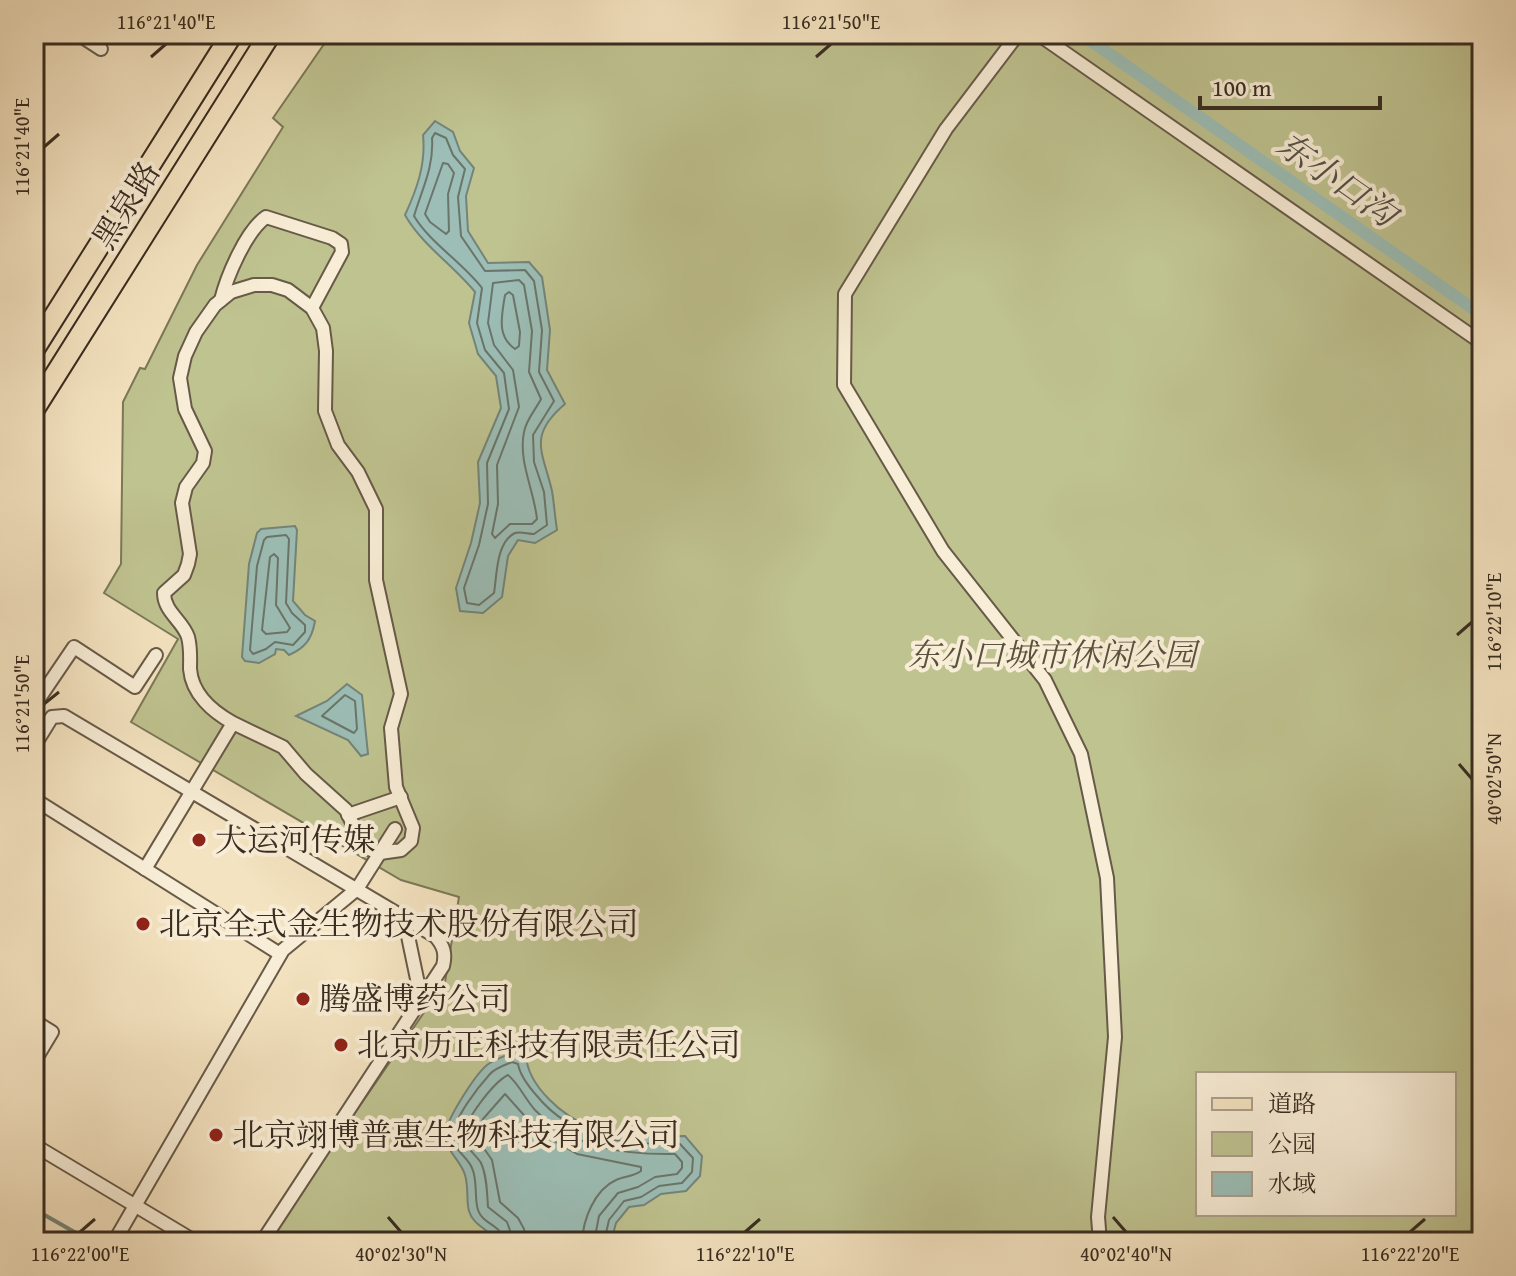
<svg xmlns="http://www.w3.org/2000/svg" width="1516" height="1276" font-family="'Gentium Book Plus','Noto Serif SC',serif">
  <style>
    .green { fill: #bfc390; stroke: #7c7858; stroke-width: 2; fill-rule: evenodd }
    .water { fill: #9cbeb6; stroke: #74847a; stroke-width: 2 }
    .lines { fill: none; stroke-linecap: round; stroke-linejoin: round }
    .shore { stroke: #6a756b; stroke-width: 2 }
    .stream { stroke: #74847a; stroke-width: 4 }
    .canal { stroke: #9cbeb6; stroke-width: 12 }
    .street-casing { stroke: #685a48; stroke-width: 16 }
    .primary-casing { stroke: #392c20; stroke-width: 24 }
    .street { stroke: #f8edd6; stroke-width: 12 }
    .primary { stroke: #f4e3c0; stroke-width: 20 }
    .ticks { fill: none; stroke: #392c20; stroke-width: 3 }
    .poi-dot { fill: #8f2418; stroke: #f8edd6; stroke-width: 3 }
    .labels { text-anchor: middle; stroke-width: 8; stroke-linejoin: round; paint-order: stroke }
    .street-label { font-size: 32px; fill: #392c20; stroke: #f8edd6 }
    .park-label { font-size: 32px; font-style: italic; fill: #5a523c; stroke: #f8edd6 }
    .poi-label { font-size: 32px; fill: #392c20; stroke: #f8edd6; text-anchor: start }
    .water-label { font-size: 34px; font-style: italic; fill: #525046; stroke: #f8edd6 }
    .neatline { fill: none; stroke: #392c20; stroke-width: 3 }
    .ticks-label { font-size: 20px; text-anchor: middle; fill: #392c20 }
  </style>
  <rect width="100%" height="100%" fill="#f4e3c0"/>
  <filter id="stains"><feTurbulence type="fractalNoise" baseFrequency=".0025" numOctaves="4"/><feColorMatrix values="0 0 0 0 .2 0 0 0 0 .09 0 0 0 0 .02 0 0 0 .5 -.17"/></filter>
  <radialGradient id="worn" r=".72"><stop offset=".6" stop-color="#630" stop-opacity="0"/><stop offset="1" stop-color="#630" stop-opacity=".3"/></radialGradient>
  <!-- green -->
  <path class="green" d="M 331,34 L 1482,34 L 1482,1242 L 266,1242 L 445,982 L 459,897 L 401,880 L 131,722 L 178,639 L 104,593 L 121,564 L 123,402 L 140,368 L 145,369 L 197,265 L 283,127 L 273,118 ZM 1198,1074 L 1454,1074 L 1454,1214 L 1198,1214 Z"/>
  <!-- water -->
  <g class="water">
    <path d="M 435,121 L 453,132 L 460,151 L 474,168 L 466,196 L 468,231 L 488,263 L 529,262 L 542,277 L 550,330 L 547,370 L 565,404 C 527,436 543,452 552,491 C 554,503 555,517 557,530 L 535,543 L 518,540 L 508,556 L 502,597 L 483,613 L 460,611 L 456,588 L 471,543 L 480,503 L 478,462 L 501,408 L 496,376 L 478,354 L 469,323 L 475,292 C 453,265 422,245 405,215 C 417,189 426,164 423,135 Z"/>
    <path d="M 295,526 L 297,530 L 293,601 L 305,615 L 315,621 C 312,639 305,648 289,655 L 284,650 L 276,649 L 275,654 L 259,663 L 245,661 L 242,657 L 249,564 L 257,533 L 261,529 Z"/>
    <path d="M 347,684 L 362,695 L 368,754 L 361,756 L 348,740 L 296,716 L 327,701 Z"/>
    <path d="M 509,1054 L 526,1056 C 528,1086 563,1117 591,1127 C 619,1137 655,1137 685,1136 L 702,1156 L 700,1176 L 686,1191 L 661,1194 L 644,1205 L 629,1207 L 616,1223 L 611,1242 L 497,1242 C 491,1230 473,1226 469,1211 C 466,1201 469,1188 465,1175 C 461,1161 448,1153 445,1138 C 443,1123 476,1074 487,1065 C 493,1060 503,1057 509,1054 Z"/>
  </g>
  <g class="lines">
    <!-- shore -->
    <g class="shore">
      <path d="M 435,133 L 446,138 L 453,155 L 465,169 L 458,197 L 461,236 L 485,271 L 525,270 L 534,281 L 542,330 L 539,372 L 554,401 L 533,435 L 534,462 L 544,492 L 547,525 L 534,534 C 528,534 520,531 515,533 C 496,542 497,575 494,593 L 479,605 L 467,603 L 464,588 L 479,545 L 488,504 L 487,463 L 509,409 L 504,373 L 485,350 L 477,323 L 482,288 C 462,262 430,243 414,216 C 422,189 434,167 432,138 Z"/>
      <path d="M 443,163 L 448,164 L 454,173 L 448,194 L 449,231 L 446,234 L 430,222 L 425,214 Z"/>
      <path d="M 519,280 L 524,285 L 532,331 L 529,372 L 541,399 C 536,409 526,420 524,432 C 518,461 534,490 537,519 L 532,524 L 510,524 L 495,538 L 492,534 L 498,504 L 497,465 L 519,407 L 513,370 L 494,345 L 488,323 L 493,283 Z"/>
      <path d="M 509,292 L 513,295 L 520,332 L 519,346 L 515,349 C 496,336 502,315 505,295 Z"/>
      <path d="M 286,535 L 289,539 L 286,603 L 292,613 L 305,625 L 305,632 L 293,645 L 275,642 L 266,649 L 253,654 L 250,650 L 257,566 L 264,540 L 267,537 Z"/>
      <path d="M 274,554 L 278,558 L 276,605 L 290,628 L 287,632 L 266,634 L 262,630 L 270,557 Z"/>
      <path d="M 345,695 L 355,701 L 357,729 L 354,733 L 322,716 Z"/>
      <path d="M 504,1242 C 502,1224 483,1225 478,1210 C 474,1198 478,1181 472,1168 C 467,1156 454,1151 453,1137 C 452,1120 479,1086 490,1074 C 495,1068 505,1065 512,1062 L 518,1064 C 520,1076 529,1087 537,1096 C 573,1140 627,1145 680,1144 L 693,1158 L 692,1172 L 682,1183 L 659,1186 L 641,1197 L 624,1201 L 609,1220 L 604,1242"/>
      <path d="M 514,1242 L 507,1222 L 488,1207 C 487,1193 487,1176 481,1163 C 476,1154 463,1147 464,1136 C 464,1120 494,1082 508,1075 C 519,1084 525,1099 535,1110 C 572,1148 624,1155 675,1154 L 682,1162 L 682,1168 L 677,1174 L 655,1177 L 638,1187 L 618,1193 L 599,1216 L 594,1242"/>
      <path d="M 526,1242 L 524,1229 L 518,1218 L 500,1202 L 492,1160 L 476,1137 L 483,1119 L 505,1094 L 530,1122 L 554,1141 L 577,1154 L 641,1167 L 641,1171 C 633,1177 624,1176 616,1180 C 594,1190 583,1220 582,1242"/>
    </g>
    <!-- stream -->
    <path class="stream" d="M 34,1209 L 92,1242"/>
    <!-- canal -->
    <path class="canal" d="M 1081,34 L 1482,315"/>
    <!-- street casing -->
    <g class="street-casing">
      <g id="street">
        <path d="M 78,34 L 101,49"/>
        <path d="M 1018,34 L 946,129 L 845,294 L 844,385 L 943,551 L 1045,680 L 1081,754 L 1107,878 L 1115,1037 L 1098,1217 L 1100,1242"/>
        <path d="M 1038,34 L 1482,343"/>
        <path d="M 221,300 C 227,276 246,231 266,217 L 332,238 L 341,244 L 342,252 L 312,308"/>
        <path d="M 34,706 L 74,647 L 135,687 L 156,655"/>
        <path d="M 34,746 L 52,717 L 64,716 L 435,936 C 444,946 446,954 443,966 L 262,1242"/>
        <path d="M 34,799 L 280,954"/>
        <path d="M 348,815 L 401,797"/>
        <path d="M 145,869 L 233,723 L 283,747 L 306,774 L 346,810 L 361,841 L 369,849 L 380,853 L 401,850 L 411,841 L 413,828 L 396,787 L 391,728 L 401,694 L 376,580 L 376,509 L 358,472 L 338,445 L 325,411 L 326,351 L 323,328 L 312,308 L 288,290 L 272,285 L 254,285 L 231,292 L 215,305 L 196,332 L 185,356 L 180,378 L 185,409 L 205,451 L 203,463 L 186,487 L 182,503 L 190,554 L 188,564 L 184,575 L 164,593 C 164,612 183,621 188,637 C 191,648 190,659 190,669 C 192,694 213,712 233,723"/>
        <path d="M 404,917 L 421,998"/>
        <path d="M 34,1021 L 52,1032 L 34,1062"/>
        <path d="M 34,1145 L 196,1242"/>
        <path d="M 114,1242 L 283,950 L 357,889 L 395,829"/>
      </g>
    </g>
    <!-- primary casing -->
    <g class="primary-casing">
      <g id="primary">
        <path d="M 34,349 L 232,34"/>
        <path d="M 34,409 L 270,34"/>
      </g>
    </g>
    <!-- street -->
    <use href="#street" class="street"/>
    <!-- primary -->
    <use href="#primary" class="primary"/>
  </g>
  <!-- ticks -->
  <path class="ticks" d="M 151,57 L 166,44M 816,57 L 831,44M 44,147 L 59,134M 1457,635 L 1472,622M 44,704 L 59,692M 1459,764 L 1472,779M 388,1217 L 401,1232M 1113,1217 L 1126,1232M 80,1232 L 95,1219M 745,1232 L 760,1219M 1410,1232 L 1425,1219"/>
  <!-- markers -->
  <g class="poi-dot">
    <circle cx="199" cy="840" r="8"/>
    <circle cx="143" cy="924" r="8"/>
    <circle cx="303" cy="999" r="8"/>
    <circle cx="341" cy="1045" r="8"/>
    <circle cx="216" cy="1135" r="8"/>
  </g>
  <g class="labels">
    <!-- street labels -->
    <g class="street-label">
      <text transform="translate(126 205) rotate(-58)" y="11">黑泉路</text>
    </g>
    <!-- park labels -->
    <g class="park-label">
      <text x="1052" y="666">东小口城市休闲公园</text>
    </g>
    <!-- poi labels -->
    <g class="poi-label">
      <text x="215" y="851">大运河传媒</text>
      <text x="159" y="935">北京全式金生物技术股份有限公司</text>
      <text x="319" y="1010">腾盛博药公司</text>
      <text x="357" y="1056">北京历正科技有限责任公司</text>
      <text x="232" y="1146">北京翊博普惠生物科技有限公司</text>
    </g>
    <!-- water labels -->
    <g class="water-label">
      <text transform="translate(1337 179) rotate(35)" y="12">东小口沟</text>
    </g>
  </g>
  <!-- margin -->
  <rect width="1516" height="1276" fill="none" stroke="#f4e3c0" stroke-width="88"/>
  <!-- legend -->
  <rect x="1196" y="1072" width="260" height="144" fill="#f8edd6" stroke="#aca08d" stroke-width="2"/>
  <rect x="1212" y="1098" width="40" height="12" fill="#f4e3c0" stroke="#aca08d" stroke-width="2"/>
  <text x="1268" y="1112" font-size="24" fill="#392c20">道路</text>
  <rect x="1212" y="1132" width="40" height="24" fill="#bfc390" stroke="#aca08d" stroke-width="2"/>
  <text x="1268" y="1152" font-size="24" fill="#392c20">公园</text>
  <rect x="1212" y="1172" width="40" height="24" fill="#9cbeb6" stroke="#aca08d" stroke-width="2"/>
  <text x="1268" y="1192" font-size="24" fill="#392c20">水域</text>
  <!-- scale -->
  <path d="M1200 96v12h180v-12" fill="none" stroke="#392c20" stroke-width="4"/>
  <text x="1212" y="96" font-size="24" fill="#392c20" stroke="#f8edd6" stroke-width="6" paint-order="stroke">100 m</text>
  <rect x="44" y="44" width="1428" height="1188" class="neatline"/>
  <g class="ticks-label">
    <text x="166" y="29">116°21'40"E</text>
    <text x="831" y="29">116°21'50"E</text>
    <text transform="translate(22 147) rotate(-90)" y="7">116°21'40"E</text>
    <text transform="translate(1494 622) rotate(-90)" y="7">116°22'10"E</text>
    <text transform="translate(22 704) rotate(-90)" y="7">116°21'50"E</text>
    <text transform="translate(1494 779) rotate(-90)" y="7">40°02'50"N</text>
    <text x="80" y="1261">116°22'00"E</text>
    <text x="401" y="1261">40°02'30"N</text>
    <text x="745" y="1261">116°22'10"E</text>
    <text x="1126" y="1261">40°02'40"N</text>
    <text x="1410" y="1261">116°22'20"E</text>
  </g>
  <rect width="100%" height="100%" filter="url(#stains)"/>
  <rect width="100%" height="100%" fill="url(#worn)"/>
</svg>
